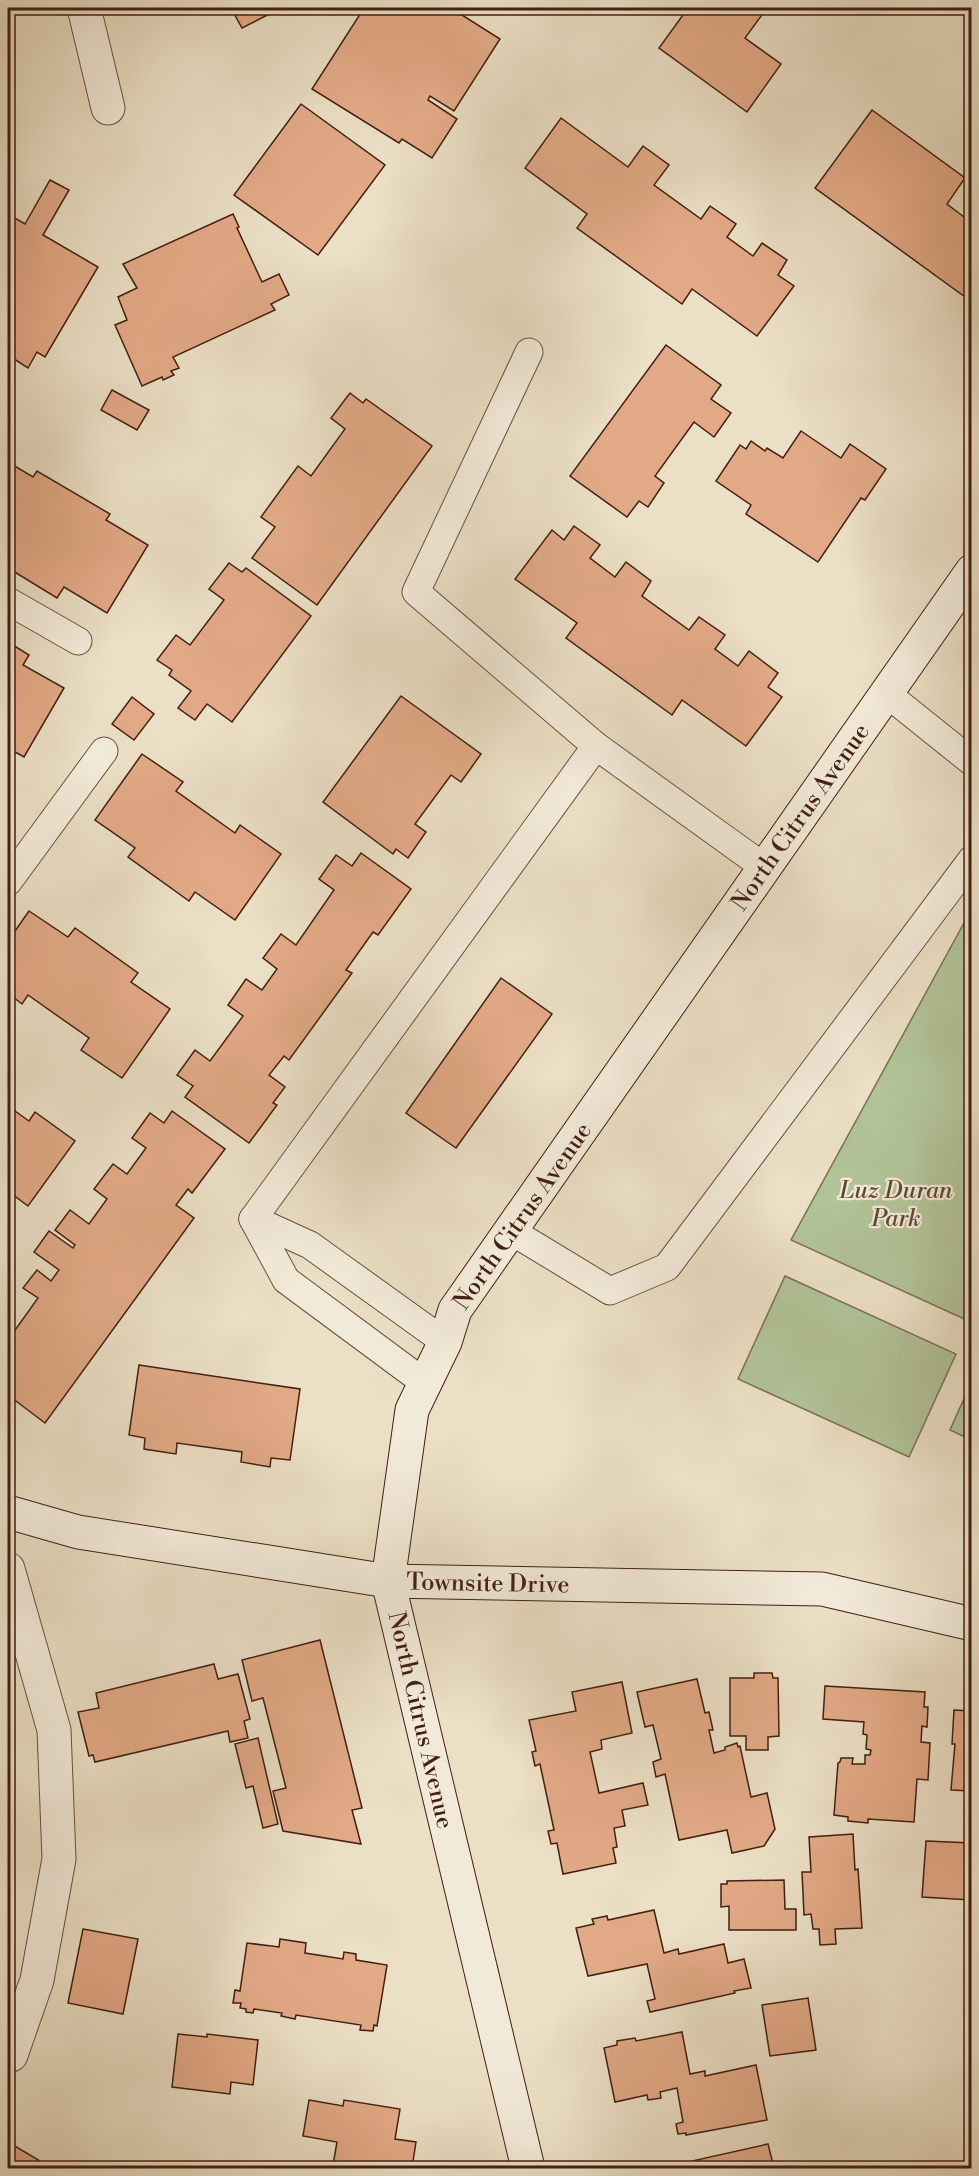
<svg xmlns="http://www.w3.org/2000/svg" width="979" height="2176" font-family="'Libre Bodoni',serif">
  <style>
    .green { fill: #b2c398; stroke: #7a7154; stroke-width: 1.5 }
    .building { fill: #e2a986; stroke: #421f11; stroke-width: 1.5 }
    .lines { fill: none; stroke-linecap: round; stroke-linejoin: round }
    .lane-casing { stroke: #6c4f3e; stroke-width: 29 }
    .street-casing { stroke: #6c4f3e; stroke-width: 35 }
    .secondary-casing { stroke: #421f11; stroke-width: 35 }
    .lane { stroke: #f2ead9; stroke-width: 27 }
    .street { stroke: #f2ead9; stroke-width: 33 }
    .secondary { stroke: #f2ead9; stroke-width: 33 }
    .labels { text-anchor: middle; stroke-width: 4.5; stroke-linejoin: round; paint-order: stroke }
    .street-label { font-size: 24px; fill: #421f11; stroke: #f2ead9 }
    .park-label { font-size: 24px; font-style: italic; fill: #5e4833; stroke: #f2ead9 }
  </style>
  <rect width="100%" height="100%" fill="#ebdfc5"/>
  <filter id="stains"><feTurbulence type="fractalNoise" baseFrequency=".00333" numOctaves="4"/><feColorMatrix values="0 0 0 0 .2 0 0 0 0 .09 0 0 0 0 .02 0 0 0 .5 -.17"/></filter>
  <radialGradient id="worn" r=".72"><stop offset=".6" stop-color="#630" stop-opacity="0"/><stop offset="1" stop-color="#630" stop-opacity=".3"/></radialGradient>
  <!-- green -->
  <g class="green">
    <path d="M 971,910 L 971,1322 L 791,1240 Z"/>
    <path d="M 785,1276 L 956,1354 L 909,1457 L 738,1379 Z"/>
    <path d="M 971,1383 L 972,1440 L 971,1440 L 950,1430 Z"/>
  </g>
  <!-- building -->
  <g class="building">
    <path d="M 231,8 L 281,8 L 242,28 Z"/>
    <path d="M 364,8 L 451,8 L 500,39 L 454,111 L 430,96 L 428,100 L 457,119 L 432,158 L 402,139 L 399,143 L 312,89 Z"/>
    <path d="M 688,8 L 767,8 L 745,38 L 781,64 L 747,112 L 659,48 Z"/>
    <path d="M 301,104 L 385,165 L 318,255 L 234,195 Z"/>
    <path d="M 872,110 L 965,178 L 947,204 L 972,223 L 972,302 L 815,188 Z"/>
    <path d="M 561,118 L 628,167 L 643,146 L 669,165 L 654,185 L 701,219 L 710,206 L 736,224 L 727,237 L 753,256 L 762,243 L 787,260 L 778,275 L 794,286 L 757,336 L 692,289 L 682,304 L 577,228 L 587,214 L 525,168 Z"/>
    <path d="M 50,180 L 69,190 L 43,235 L 98,267 L 45,357 L 37,352 L 28,368 L 8,355 L 8,214 L 25,224 Z"/>
    <path d="M 233,214 L 239,227 L 237,228 L 262,282 L 279,274 L 289,295 L 271,304 L 275,310 L 173,357 L 179,368 L 171,371 L 174,375 L 163,380 L 162,377 L 142,386 L 115,325 L 127,320 L 118,297 L 137,288 L 123,264 Z"/>
    <path d="M 666,345 L 721,385 L 711,399 L 731,413 L 714,437 L 694,422 L 655,476 L 664,483 L 648,507 L 639,501 L 627,517 L 570,476 Z"/>
    <path d="M 112,390 L 149,410 L 137,430 L 101,410 Z"/>
    <path d="M 350,393 L 363,403 L 366,399 L 432,446 L 317,605 L 252,558 L 275,527 L 261,517 L 298,466 L 311,476 L 345,429 L 331,418 Z"/>
    <path d="M 801,431 L 841,458 L 850,444 L 886,469 L 865,500 L 861,498 L 818,562 L 746,514 L 751,505 L 716,481 L 740,445 L 746,449 L 751,441 L 765,451 L 767,448 L 783,458 Z"/>
    <path d="M 8,462 L 33,477 L 37,471 L 110,514 L 106,520 L 148,545 L 107,613 L 64,587 L 57,598 L 8,568 Z"/>
    <path d="M 574,526 L 600,545 L 590,558 L 615,577 L 626,562 L 651,581 L 642,596 L 689,630 L 699,617 L 725,635 L 715,649 L 738,666 L 749,651 L 778,673 L 768,687 L 782,697 L 746,746 L 682,700 L 672,715 L 566,638 L 577,623 L 515,579 L 552,530 L 564,540 Z"/>
    <path d="M 229,563 L 242,572 L 246,568 L 311,616 L 232,722 L 207,704 L 195,720 L 178,708 L 191,691 L 169,675 L 172,670 L 157,660 L 176,635 L 190,645 L 224,600 L 209,589 Z"/>
    <path d="M 8,642 L 29,655 L 23,665 L 64,688 L 24,757 L 8,748 Z"/>
    <path d="M 401,696 L 481,754 L 461,782 L 451,775 L 415,824 L 426,832 L 408,858 L 396,849 L 393,854 L 323,802 Z"/>
    <path d="M 132,697 L 154,714 L 134,740 L 112,724 Z"/>
    <path d="M 142,754 L 183,782 L 176,791 L 235,833 L 240,825 L 281,854 L 235,920 L 195,892 L 189,901 L 128,857 L 135,848 L 95,820 Z"/>
    <path d="M 361,853 L 411,889 L 378,935 L 373,932 L 346,970 L 352,973 L 289,1060 L 284,1056 L 269,1075 L 285,1087 L 273,1103 L 277,1105 L 249,1143 L 185,1097 L 193,1086 L 177,1075 L 195,1050 L 210,1061 L 243,1016 L 228,1005 L 246,979 L 262,990 L 277,969 L 263,958 L 281,934 L 296,945 L 334,890 L 319,879 L 336,855 L 352,866 Z"/>
    <path d="M 29,911 L 68,937 L 75,928 L 138,973 L 131,982 L 170,1009 L 122,1078 L 81,1050 L 89,1038 L 28,995 L 22,1004 L 8,993 L 8,941 Z"/>
    <path d="M 501,978 L 552,1014 L 456,1148 L 406,1113 Z"/>
    <path d="M 8,1106 L 29,1121 L 35,1112 L 75,1141 L 28,1206 L 8,1191 Z"/>
    <path d="M 172,1111 L 225,1149 L 192,1193 L 188,1189 L 176,1205 L 194,1218 L 45,1423 L 8,1395 L 8,1340 L 38,1298 L 23,1288 L 37,1270 L 51,1281 L 59,1270 L 34,1252 L 49,1231 L 73,1248 L 75,1245 L 55,1230 L 70,1210 L 89,1224 L 107,1199 L 94,1189 L 113,1164 L 127,1174 L 146,1148 L 132,1138 L 150,1113 L 164,1123 Z"/>
    <path d="M 139,1365 L 300,1389 L 290,1460 L 271,1458 L 270,1467 L 241,1462 L 242,1452 L 177,1443 L 176,1454 L 144,1449 L 145,1438 L 129,1435 Z"/>
    <path d="M 320,1640 L 362,1808 L 352,1810 L 361,1844 L 283,1831 L 273,1791 L 286,1788 L 263,1698 L 252,1701 L 242,1660 Z"/>
    <path d="M 214,1664 L 218,1679 L 238,1674 L 250,1719 L 244,1721 L 248,1738 L 230,1742 L 228,1731 L 95,1762 L 93,1755 L 89,1756 L 78,1712 L 99,1708 L 96,1693 Z"/>
    <path d="M 754,1673 L 772,1673 L 773,1678 L 778,1678 L 779,1736 L 768,1737 L 768,1750 L 746,1750 L 746,1736 L 730,1736 L 730,1678 L 754,1678 Z"/>
    <path d="M 697,1679 L 705,1713 L 709,1712 L 713,1730 L 709,1730 L 714,1753 L 725,1750 L 725,1747 L 737,1743 L 738,1747 L 740,1746 L 751,1797 L 767,1793 L 775,1829 L 764,1846 L 732,1853 L 727,1830 L 679,1840 L 665,1774 L 656,1777 L 653,1762 L 661,1759 L 653,1725 L 645,1727 L 637,1692 Z"/>
    <path d="M 622,1682 L 632,1733 L 601,1740 L 602,1749 L 590,1752 L 599,1793 L 643,1783 L 648,1805 L 622,1810 L 625,1826 L 614,1828 L 617,1847 L 613,1848 L 616,1863 L 563,1874 L 557,1843 L 551,1844 L 548,1831 L 554,1830 L 540,1764 L 535,1766 L 532,1752 L 536,1751 L 529,1720 L 576,1711 L 572,1692 Z"/>
    <path d="M 825,1686 L 925,1692 L 924,1707 L 928,1707 L 927,1727 L 922,1726 L 921,1742 L 930,1743 L 928,1780 L 917,1779 L 914,1822 L 868,1819 L 868,1823 L 848,1821 L 848,1817 L 834,1815 L 838,1763 L 840,1762 L 841,1758 L 853,1758 L 852,1764 L 865,1764 L 865,1755 L 870,1755 L 871,1750 L 866,1749 L 867,1735 L 863,1734 L 864,1722 L 823,1719 Z"/>
    <path d="M 954,1710 L 972,1711 L 972,1791 L 951,1790 L 955,1744 L 952,1744 Z"/>
    <path d="M 258,1738 L 278,1824 L 263,1828 L 253,1786 L 246,1788 L 235,1744 Z"/>
    <path d="M 853,1834 L 855,1870 L 858,1869 L 862,1928 L 835,1929 L 836,1944 L 820,1945 L 819,1929 L 813,1929 L 811,1914 L 804,1915 L 802,1872 L 811,1872 L 809,1837 Z"/>
    <path d="M 926,1841 L 972,1843 L 971,1900 L 922,1897 Z"/>
    <path d="M 784,1880 L 785,1909 L 796,1909 L 796,1930 L 729,1930 L 729,1906 L 721,1907 L 721,1884 L 727,1884 L 727,1881 Z"/>
    <path d="M 654,1910 L 664,1953 L 678,1949 L 679,1954 L 724,1944 L 728,1963 L 744,1959 L 751,1988 L 734,1991 L 735,1993 L 650,2012 L 647,2001 L 655,1999 L 647,1964 L 588,1976 L 576,1928 L 594,1924 L 592,1919 L 607,1916 L 608,1920 Z"/>
    <path d="M 83,1929 L 138,1939 L 123,2014 L 68,2003 Z"/>
    <path d="M 280,1939 L 306,1943 L 305,1953 L 343,1959 L 344,1952 L 356,1954 L 356,1960 L 387,1965 L 377,2026 L 374,2025 L 373,2031 L 360,2030 L 361,2025 L 296,2015 L 295,2019 L 281,2016 L 282,2013 L 254,2009 L 253,2013 L 246,2012 L 246,2009 L 240,2008 L 241,2003 L 233,2003 L 235,1990 L 240,1991 L 247,1943 L 279,1947 Z"/>
    <path d="M 808,1998 L 816,2050 L 770,2056 L 762,2005 Z"/>
    <path d="M 682,2032 L 690,2074 L 705,2071 L 705,2076 L 756,2065 L 767,2120 L 686,2135 L 686,2133 L 678,2134 L 676,2124 L 683,2122 L 677,2088 L 660,2092 L 661,2098 L 648,2100 L 647,2095 L 615,2102 L 604,2048 L 617,2045 L 617,2041 L 635,2038 L 636,2041 Z"/>
    <path d="M 178,2034 L 207,2037 L 207,2034 L 258,2040 L 253,2085 L 231,2082 L 230,2094 L 172,2087 Z"/>
    <path d="M 309,2100 L 343,2106 L 344,2100 L 400,2109 L 395,2139 L 416,2142 L 412,2168 L 338,2168 L 338,2166 L 333,2165 L 337,2142 L 303,2136 Z"/>
    <path d="M 8,2142 L 40,2161 L 35,2168 L 8,2168 Z"/>
    <path d="M 768,2144 L 774,2168 L 693,2168 L 692,2161 Z"/>
  </g>
  <g class="lines">
    <!-- lane casing -->
    <g class="lane-casing">
      <g id="lane">
        <path d="M 529,352 L 416,592 L 596,746"/>
        <path d="M 8,601 L 78,641"/>
        <path d="M 886,693 L 972,762"/>
        <path d="M 8,882 L 104,751"/>
        <path d="M 253,1219 L 596,746 L 764,867"/>
        <path d="M 253,1219 L 286,1280 L 425,1383"/>
        <path d="M 253,1219 L 310,1245 L 445,1342"/>
        <path d="M 511,1231 L 610,1291 L 667,1267 L 972,859"/>
      </g>
    </g>
    <!-- street casing -->
    <g class="street-casing">
      <g id="street">
        <path d="M 84,8 L 108,108"/>
        <path d="M 8,1569 L 54,1730 L 59,1859 L 37,1980 L 11,2055"/>
      </g>
    </g>
    <!-- secondary casing -->
    <g class="secondary-casing">
      <g id="secondary">
        <path d="M 8,1512 L 78,1532 L 388,1581 L 822,1589 L 972,1624"/>
        <path d="M 528,2168 L 388,1581 L 412,1410 L 445,1342 L 455,1310 L 972,571"/>
      </g>
    </g>
    <!-- lane -->
    <use href="#lane" class="lane"/>
    <!-- street -->
    <use href="#street" class="street"/>
    <!-- secondary -->
    <use href="#secondary" class="secondary"/>
  </g>
  <g class="labels">
    <!-- street labels -->
    <g class="street-label">
      <text transform="translate(800 817) rotate(-55)" y="8">North Citrus Avenue</text>
      <text transform="translate(522 1216) rotate(-55)" y="8">North Citrus Avenue</text>
      <text transform="translate(488 1583) rotate(1)" y="8">Townsite Drive</text>
      <text transform="translate(421 1720) rotate(77)" y="8">North Citrus Avenue</text>
    </g>
    <!-- park labels -->
    <g class="park-label">
      <text x="896" y="1198">Luz Duran<tspan x="896" dy="28">Park</tspan></text>
    </g>
  </g>
  <!-- margin -->
  <rect width="979" height="2176" fill="none" stroke="#ebdfc5" stroke-width="30"/>
  <rect x="9" y="9" width="961" height="2158" fill="none" stroke="#421f11" stroke-width="3"/>
  <rect x="15" y="15" width="949" height="2146" fill="none" stroke="#421f11" stroke-width="1.5"/>
  <rect width="100%" height="100%" filter="url(#stains)"/>
  <rect width="100%" height="100%" fill="url(#worn)"/>
</svg>
